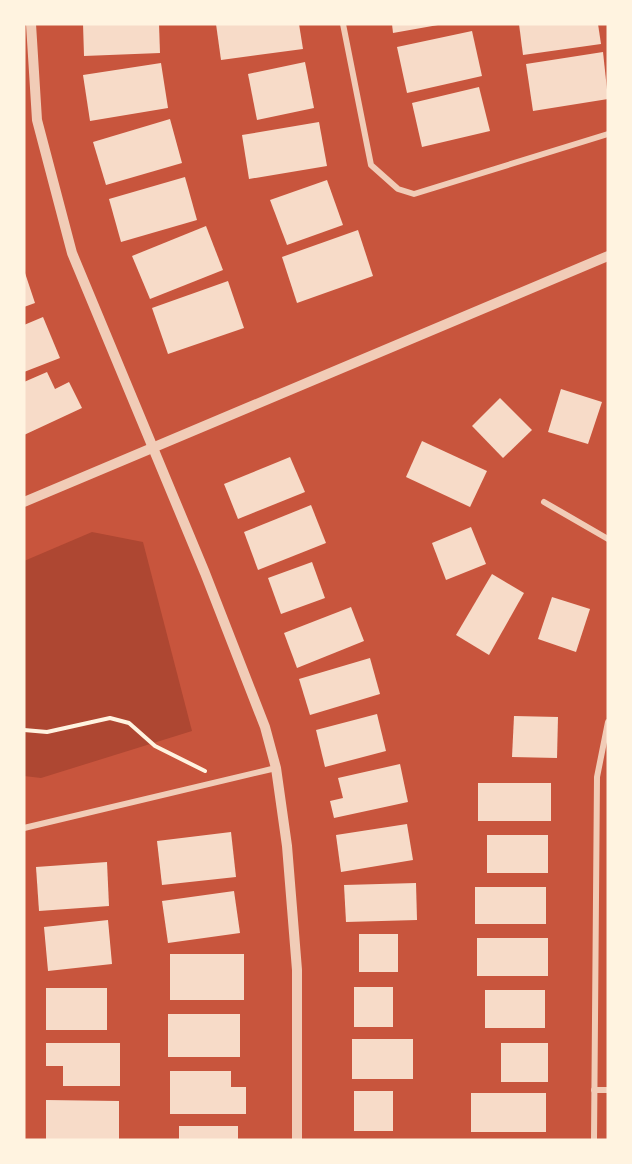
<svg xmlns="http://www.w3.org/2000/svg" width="632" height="1164" font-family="'Public Sans',sans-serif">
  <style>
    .green { fill: #ae4732 }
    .building { fill: #f7dbc8 }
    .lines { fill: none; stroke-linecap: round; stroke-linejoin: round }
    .path { stroke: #fff3e0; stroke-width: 4 }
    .minor { stroke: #f1ccb7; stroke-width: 6 }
    .tertiary { stroke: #f1ccb7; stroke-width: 10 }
  </style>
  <rect width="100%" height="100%" fill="#c8553d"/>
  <!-- green -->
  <path class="green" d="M 92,532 L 143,542 L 192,731 L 41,778 L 24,776 L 24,561 Z"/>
  <!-- building -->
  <g class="building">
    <path d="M 83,24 L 159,24 L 160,53 L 84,56 Z"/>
    <path d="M 216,24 L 299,24 L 303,49 L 221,60 Z"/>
    <path d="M 392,24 L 438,24 L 438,25 L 393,33 Z"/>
    <path d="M 519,24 L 598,24 L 601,44 L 523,55 Z"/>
    <path d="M 472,31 L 482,76 L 407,93 L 397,47 Z"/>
    <path d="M 603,52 L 608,99 L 533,111 L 526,64 Z"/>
    <path d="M 305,62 L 314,108 L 257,120 L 248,74 Z"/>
    <path d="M 161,63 L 168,108 L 90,121 L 83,75 Z"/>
    <path d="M 479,87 L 490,131 L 422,147 L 412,103 Z"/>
    <path d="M 170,119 L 182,163 L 106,185 L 93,142 Z"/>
    <path d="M 319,122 L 327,166 L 249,179 L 242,135 Z"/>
    <path d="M 185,177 L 197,220 L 121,242 L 109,199 Z"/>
    <path d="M 327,180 L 343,225 L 287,245 L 270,200 Z"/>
    <path d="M 206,226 L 223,270 L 150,299 L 132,256 Z"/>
    <path d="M 358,230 L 373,276 L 297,303 L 282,257 Z"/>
    <path d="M 24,270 L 35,303 L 24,307 Z"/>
    <path d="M 228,281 L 244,328 L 168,354 L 152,308 Z"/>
    <path d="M 43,317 L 60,358 L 24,372 L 24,325 Z"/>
    <path d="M 47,372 L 55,389 L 69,382 L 82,408 L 24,435 L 24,382 Z"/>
    <path d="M 561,389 L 602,402 L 588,444 L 548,432 Z"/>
    <path d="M 500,398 L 532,430 L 503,458 L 472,426 Z"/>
    <path d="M 422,441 L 487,471 L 470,507 L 406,477 Z"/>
    <path d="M 290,457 L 305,492 L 238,519 L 224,484 Z"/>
    <path d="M 311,505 L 326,543 L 258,570 L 244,532 Z"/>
    <path d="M 471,527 L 486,564 L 446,580 L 432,543 Z"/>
    <path d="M 312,562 L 325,598 L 281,614 L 268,578 Z"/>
    <path d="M 492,574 L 524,593 L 489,655 L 456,635 Z"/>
    <path d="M 552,597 L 590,609 L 576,652 L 538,639 Z"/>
    <path d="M 351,607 L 364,641 L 297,668 L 284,633 Z"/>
    <path d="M 370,658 L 380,694 L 310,715 L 299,679 Z"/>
    <path d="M 377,714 L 386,751 L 325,767 L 316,730 Z"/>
    <path d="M 514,716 L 558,717 L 557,758 L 512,757 Z"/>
    <path d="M 400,764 L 408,802 L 334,818 L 330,801 L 343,798 L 338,778 Z"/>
    <rect x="478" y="783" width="73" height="38"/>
    <path d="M 407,824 L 413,860 L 341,872 L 336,835 Z"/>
    <path d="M 231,832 L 236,877 L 162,885 L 157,841 Z"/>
    <rect x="487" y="835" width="61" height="38"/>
    <path d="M 107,862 L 109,906 L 39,911 L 36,867 Z"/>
    <path d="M 416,883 L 417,920 L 346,922 L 344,885 Z"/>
    <rect x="475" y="887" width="71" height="37"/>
    <path d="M 234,891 L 240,933 L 168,943 L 162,901 Z"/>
    <path d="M 108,920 L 112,964 L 48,971 L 44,927 Z"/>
    <rect x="359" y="934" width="39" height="38"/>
    <rect x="477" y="938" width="71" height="38"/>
    <rect x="170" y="954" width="74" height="46"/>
    <rect x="354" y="987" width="39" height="40"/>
    <rect x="46" y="988" width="61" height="42"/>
    <rect x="485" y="990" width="60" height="38"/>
    <rect x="168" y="1014" width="72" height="43"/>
    <rect x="352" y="1039" width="61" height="40"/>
    <path d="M 46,1043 L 120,1043 L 120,1086 L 63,1086 L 63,1066 L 46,1066 Z"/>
    <rect x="501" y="1043" width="47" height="39"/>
    <path d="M 170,1071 L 231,1071 L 231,1087 L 246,1087 L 246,1114 L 170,1114 Z"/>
    <rect x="354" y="1091" width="39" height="40"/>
    <rect x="471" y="1093" width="75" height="39"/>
    <path d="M 46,1100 L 119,1101 L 119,1140 L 46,1140 Z"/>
    <rect x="179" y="1126" width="59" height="14"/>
  </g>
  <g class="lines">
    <!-- path -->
    <path class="path" d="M 24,730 L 47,732 L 110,718 L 129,723 L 155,746 L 205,771"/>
    <!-- minor -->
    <g class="minor">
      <path d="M 343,24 L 371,165 L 398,189 L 414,194 L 608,134"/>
      <path d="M 544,502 L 608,539"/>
      <path d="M 24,828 L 276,768"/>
      <path d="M 594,1090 L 608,1090"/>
      <path d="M 594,1140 L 597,777 L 608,722"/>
    </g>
    <!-- tertiary -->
    <g class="tertiary">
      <path d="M 31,24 L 37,120 L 72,253 L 205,573 L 265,727 L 276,768 L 287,846 L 297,970 L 297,1140"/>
      <path d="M 24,502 L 608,256"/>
    </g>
  </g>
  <!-- border -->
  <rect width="632" height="1164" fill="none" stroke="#fff3e0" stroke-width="51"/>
</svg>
